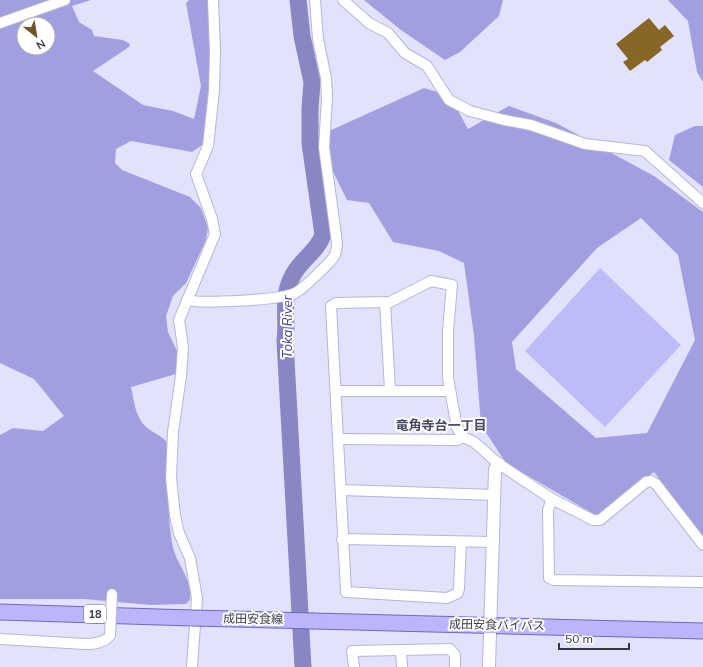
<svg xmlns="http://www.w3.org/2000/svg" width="703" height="667" font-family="Mulish,'Noto Sans JP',sans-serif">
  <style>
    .green { fill: #bcbcf7 }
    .forest { fill: #a19fdf; fill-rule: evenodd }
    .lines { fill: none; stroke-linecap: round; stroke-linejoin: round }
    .river { stroke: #8887c4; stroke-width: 17 }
    .building { fill: #886625 }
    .minor-casing { stroke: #b5b6d6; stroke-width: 12 }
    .tertiary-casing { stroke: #b5b6d6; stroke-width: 14 }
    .primary-casing { stroke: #6f69b9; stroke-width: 17 }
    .minor { stroke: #fff; stroke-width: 10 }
    .tertiary { stroke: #fff; stroke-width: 12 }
    .primary { stroke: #bbb5fb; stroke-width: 15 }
    .minor-bridge-casing { stroke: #b5b6d6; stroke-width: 12; stroke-linecap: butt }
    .primary-bridge-casing { stroke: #6f69b9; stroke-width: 17; stroke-linecap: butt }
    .minor-bridge { stroke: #fff; stroke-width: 10 }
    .primary-bridge { stroke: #bbb5fb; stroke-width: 15 }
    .labels { text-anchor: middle; stroke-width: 4; stroke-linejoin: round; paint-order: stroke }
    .shield { fill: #fff; stroke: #72727b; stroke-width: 1 }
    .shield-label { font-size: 11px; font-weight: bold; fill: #363643 }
    .street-label { font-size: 12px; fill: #363643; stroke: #fff }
    .water-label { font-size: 13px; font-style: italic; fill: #433a85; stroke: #fff }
    .neighbourhood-label { font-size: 13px; font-weight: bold; fill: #474662; stroke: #fff }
  </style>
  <rect width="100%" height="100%" fill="#e2e2fd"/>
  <!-- green -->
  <path class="green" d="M 600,268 L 681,345 L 605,427 L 525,351 Z"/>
  <!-- forest -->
  <g class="forest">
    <path d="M 0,0 L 91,0 L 72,6 L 79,22 L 92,30 L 94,36 L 123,40 L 130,44 L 129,47 L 93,71 L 143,105 L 173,111 L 194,119 L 201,86 L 186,3 L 189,0 L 208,0 L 211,51 L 205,143 L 192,152 L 131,141 L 116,149 L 115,163 L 122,170 L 190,197 L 201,208 L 208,228 L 206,240 L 186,283 L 173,296 L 166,316 L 168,332 L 177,351 L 176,374 L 131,387 C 134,400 135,417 146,427 C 153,433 163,436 168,444 C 168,477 167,510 172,543 C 176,566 192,575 190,600 L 186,604 L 151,605 L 84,599 L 0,599 L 0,435 L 13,428 L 43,431 L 64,416 L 34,379 L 0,363 ZM 24,24 L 48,24 L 48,48 L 24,48 Z"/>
    <path d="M 364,0 L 503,0 L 499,16 L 460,52 L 445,60 L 401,30 Z"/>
    <path d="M 668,0 L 703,0 L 703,82 L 697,72 L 688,21 Z"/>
    <path d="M 424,88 L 450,96 L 468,129 L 509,106 L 556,123 L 654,176 L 703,212 L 703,537 L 654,472 L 597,516 L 506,463 L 481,425 L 474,336 L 464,263 L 439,251 L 393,242 L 369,203 L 347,200 L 316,137 ZM 641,218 L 678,255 L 695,340 L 647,433 L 596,438 L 516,369 L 512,342 L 597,248 Z"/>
    <path d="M 695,126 L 703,126 L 703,187 L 669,160 L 675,135 Z"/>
  </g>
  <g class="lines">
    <!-- river -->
    <path class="river" d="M 298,0 L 302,36 L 312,82 L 310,109 L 310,143 L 323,235 C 317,252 299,261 292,277 C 281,298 288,319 285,341 L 303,667"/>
  </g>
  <!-- building -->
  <path class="building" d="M 649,18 L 659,30 L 665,25 L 674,36 L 660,47 L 662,50 L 647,62 L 645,60 L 630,71 L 623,62 L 628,59 L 616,44 Z"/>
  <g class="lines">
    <!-- minor casing -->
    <g class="minor-casing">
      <g id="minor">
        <path d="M 343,0 L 369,23 L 388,33 L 405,53 L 427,66 L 449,100 L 470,111 L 504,120 L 531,125 L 585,144 L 645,151 L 703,203"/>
        <path d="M 0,23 L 65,0"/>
        <path d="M 187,300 C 203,304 281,300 295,293 C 303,289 330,263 335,255 C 336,251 337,246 337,243 L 324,147 L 327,98 L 326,78 L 318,39 L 315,0"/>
        <path d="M 385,302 L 390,390"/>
        <path d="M 336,391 L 450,391"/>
        <path d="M 339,439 L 457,440 L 463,437"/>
        <path d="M 341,490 L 495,495"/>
        <path d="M 552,499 L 548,510 L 549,578 L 554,580 L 703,582"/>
        <path d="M 342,539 L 494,542"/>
        <path d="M 461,542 L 459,588 L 458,593 L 447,598 L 346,592 L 331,306 L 336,303 L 390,302 L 431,281 L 452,285 L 448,331 L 448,378 L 457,428 L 463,437 L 474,442 L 499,464 L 552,499 L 593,520 L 600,520 L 646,482 L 651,481 L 656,484 L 703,545"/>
        <path d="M 0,639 L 85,644 C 94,644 105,643 110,635"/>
        <path d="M 401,650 L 402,667"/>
        <path d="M 192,667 L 197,598 L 190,558 L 179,533 L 175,515 L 171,478 L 173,432 L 181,376 L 183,347 L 179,320 L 215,234 L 212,219 L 196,174 L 208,146 L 214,91 L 215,52 L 213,0"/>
        <path d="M 354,667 L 352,651 L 450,649 L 455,655 L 455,667"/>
      </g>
    </g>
    <!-- tertiary casing -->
    <g class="tertiary-casing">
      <path id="tertiary" d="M 489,667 L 495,469 L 499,464"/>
    </g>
    <!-- primary casing -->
    <g class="primary-casing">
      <g id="primary">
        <path d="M 0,612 L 191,618"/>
        <path d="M 314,621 L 703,631"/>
      </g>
    </g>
    <!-- minor -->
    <use href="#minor" class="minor"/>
    <!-- tertiary -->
    <use href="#tertiary" class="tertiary"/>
    <!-- primary -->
    <use href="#primary" class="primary"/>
    <!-- minor-bridge casing -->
    <g class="minor-bridge-casing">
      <path id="minor-bridge" d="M 110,635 L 112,594"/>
    </g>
    <!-- primary-bridge casing -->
    <g class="primary-bridge-casing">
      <path id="primary-bridge" d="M 191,618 L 314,621"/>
    </g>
    <!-- minor-bridge -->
    <use href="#minor-bridge" class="minor-bridge"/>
    <!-- primary-bridge -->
    <use href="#primary-bridge" class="primary-bridge"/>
  </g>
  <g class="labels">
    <!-- shield labels -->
    <rect class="shield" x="84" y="605" width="22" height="18" rx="3"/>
    <g class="shield-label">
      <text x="95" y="618">18</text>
    </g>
    <!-- street labels -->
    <g class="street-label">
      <text transform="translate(253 619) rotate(1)" y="4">成田安食線</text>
      <text transform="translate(497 625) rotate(1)" y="4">成田安食バイパス</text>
    </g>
    <!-- water labels -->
    <g class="water-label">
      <text transform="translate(287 327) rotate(-90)" y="5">Toka River</text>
    </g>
    <!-- neighbourhood labels -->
    <g class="neighbourhood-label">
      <text x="441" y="430">竜角寺台一丁目</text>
    </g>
  </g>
  <!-- north arrow -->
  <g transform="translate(36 36) rotate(150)"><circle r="19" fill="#ffffff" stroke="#afafb4"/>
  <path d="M0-3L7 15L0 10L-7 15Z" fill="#6e5526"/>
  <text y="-6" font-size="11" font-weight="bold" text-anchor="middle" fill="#363643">N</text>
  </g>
  <!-- scale -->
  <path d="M559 643v6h70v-6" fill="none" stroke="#363643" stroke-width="2"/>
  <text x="565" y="643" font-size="12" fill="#363643" stroke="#ffffff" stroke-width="3" paint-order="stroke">50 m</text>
</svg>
